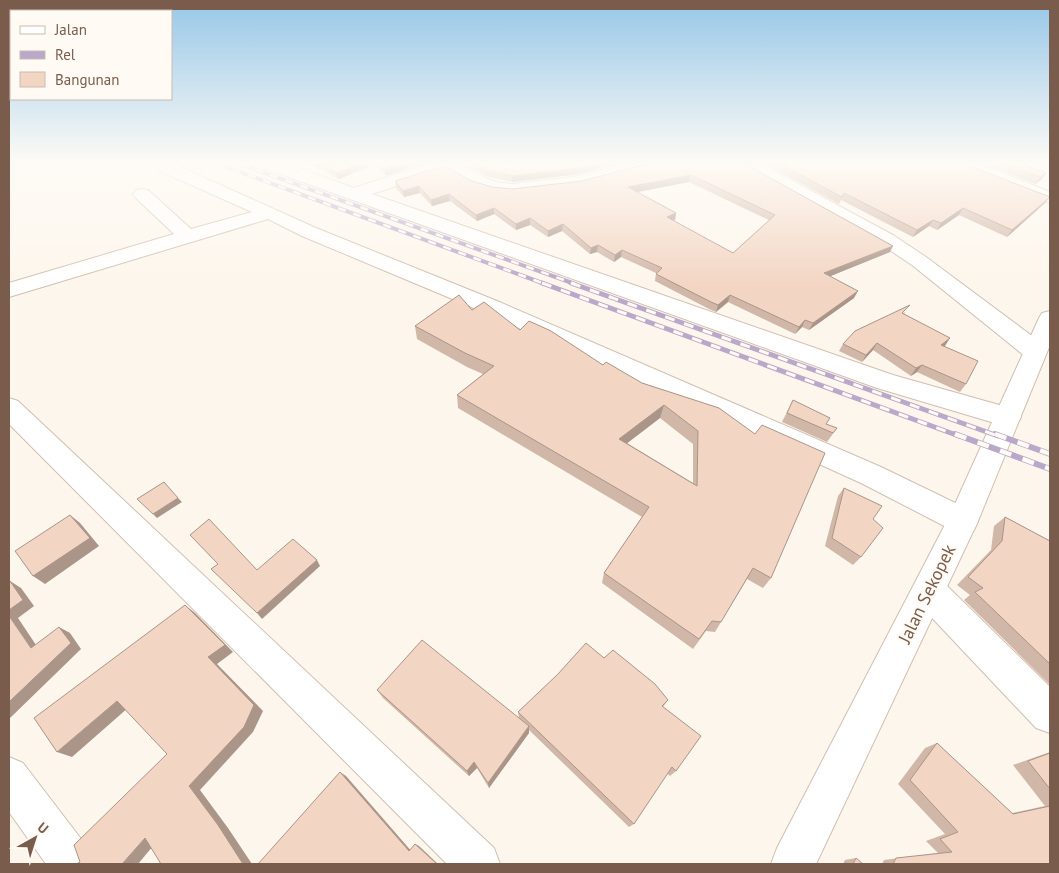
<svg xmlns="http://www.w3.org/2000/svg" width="1059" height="873" font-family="'PT Sans',sans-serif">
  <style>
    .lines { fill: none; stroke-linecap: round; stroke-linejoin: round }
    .minor-casing { stroke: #d1beb0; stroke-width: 2 }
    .tertiary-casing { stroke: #d1beb0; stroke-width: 2 }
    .minor { fill: #fff; fill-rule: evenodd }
    .tertiary { fill: #fff; fill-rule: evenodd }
    .rail-far2-casing { stroke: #b9a8c9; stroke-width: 4 }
    .rail-far1-casing { stroke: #b9a8c9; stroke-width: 5 }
    .rail-casing { stroke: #b9a8c9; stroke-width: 6 }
    .rail-far2 { stroke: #fffaf3; stroke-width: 2.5; stroke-dasharray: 8; stroke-linecap: butt }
    .rail-far1 { stroke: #fffaf3; stroke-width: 3; stroke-dasharray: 10; stroke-linecap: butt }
    .rail { stroke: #fffaf3; stroke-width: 4.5; stroke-dasharray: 12; stroke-linecap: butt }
    .wall { fill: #d1b7a8; fill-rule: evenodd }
    .shaded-wall { fill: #aa9588 }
    .building { fill: #f3d5c3; stroke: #aa9588; fill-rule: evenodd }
    .labels { text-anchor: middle; stroke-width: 4; stroke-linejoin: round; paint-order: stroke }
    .near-street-label { font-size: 18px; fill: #7a5c4d; stroke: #fffaf3 }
  </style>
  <rect width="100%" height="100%" fill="#fdf6ec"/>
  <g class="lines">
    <!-- minor casing -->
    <g class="minor-casing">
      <g id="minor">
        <path d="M 159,164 L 174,164 L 316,228 L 497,301 L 881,467 L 974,512 L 978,521 L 974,530 L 963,534 L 952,530 L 861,483 L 481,311 L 302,236 L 268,219 L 9,297 L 9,283 L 174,234 L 136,198 L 133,194 L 136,190 L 142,189 L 148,190 L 191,229 L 252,212 L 160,171 L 157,167 Z"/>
        <path d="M 262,164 L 287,164 L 354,188 L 428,164 L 460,164 L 485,178 L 496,182 L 512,184 L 580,176 L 623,164 L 651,164 L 649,168 L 581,186 L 512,194 L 493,192 L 473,186 L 445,170 L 372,194 L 893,375 L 1017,410 L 1021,417 L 1017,424 L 1008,427 L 877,388 L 347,198 L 264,168 Z"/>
        <path d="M 740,164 L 761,164 L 893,235 L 926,257 L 1044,345 L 1047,351 L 1044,357 L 1035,359 L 1026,357 L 912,265 L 879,243 L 742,168 Z"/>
        <path d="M 957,164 L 980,164 L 1050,192 L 1050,203 L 959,168 Z"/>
        <path d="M 9,398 L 18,401 L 494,848 L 500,864 L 447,864 L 9,424 Z"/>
        <path d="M 929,575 L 941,580 L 1050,687 L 1050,733 L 1036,728 L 917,602 L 912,591 L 917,580 Z"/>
        <path d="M 9,757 L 23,763 L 88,848 L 94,864 L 46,864 L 9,812 Z"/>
      </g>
    </g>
    <!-- tertiary casing -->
    <g class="tertiary-casing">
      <path id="tertiary" d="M 1050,311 L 1050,345 L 978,521 L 816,864 L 771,864 L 777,848 L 950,515 L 1039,318 L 1042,313 Z"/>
    </g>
    <!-- minor -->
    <use href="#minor" class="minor"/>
    <!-- tertiary -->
    <use href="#tertiary" class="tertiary"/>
    <!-- rail-far2 casing -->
    <g class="rail-far2-casing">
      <g id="rail-far2">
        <path d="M 218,164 L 545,284"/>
        <path d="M 240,164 L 575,284"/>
      </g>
    </g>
    <!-- rail-far1 casing -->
    <g class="rail-far1-casing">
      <g id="rail-far1">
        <path d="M 542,283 L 959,436"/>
        <path d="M 571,283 L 998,436"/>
      </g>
    </g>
    <!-- rail casing -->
    <g class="rail-casing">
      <g id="rail">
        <path d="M 955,434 L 1050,469"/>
        <path d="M 995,434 L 1050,454"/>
      </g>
    </g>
    <!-- rail-far2 -->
    <use href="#rail-far2" class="rail-far2"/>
    <!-- rail-far1 -->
    <use href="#rail-far1" class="rail-far1"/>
    <!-- rail -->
    <use href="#rail" class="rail"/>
  </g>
  <!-- wall -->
  <g class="wall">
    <path d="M 312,164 L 375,164 L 339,179 L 320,168 L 318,169 Z"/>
    <path d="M 375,164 L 422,164 L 386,176 Z"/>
    <path d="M 464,164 L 616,164 L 580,174 L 512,182 L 486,176 Z"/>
    <path d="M 745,164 L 890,252 L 830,276 L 854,298 L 809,330 L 802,327 L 795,334 L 728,302 L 716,312 L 709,309 L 655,281 L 656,273 L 621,257 L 614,262 L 597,252 L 590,254 L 562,231 L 548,237 L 530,225 L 516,230 L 494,214 L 477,221 L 450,201 L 432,206 L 420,193 L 404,197 L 396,188 L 395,181 L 472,181 L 492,187 L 512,189 ZM 689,182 L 769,220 L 733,253 L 673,221 L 675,220 L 676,213 L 637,192 Z"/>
    <path d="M 765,164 L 965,164 L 1045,203 L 1007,237 L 959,215 L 937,230 L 929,226 L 913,237 L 841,200 L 839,204 Z"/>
    <path d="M 985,164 L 1021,164 L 1046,173 L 1041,180 L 1035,184 Z"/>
    <path d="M 472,310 L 603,365 L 642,383 L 719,408 L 771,578 L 763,588 L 747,579 L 721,622 L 715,632 L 706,631 L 693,649 L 602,583 L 604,573 L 642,517 L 458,408 L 457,395 L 483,374 L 467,367 L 417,339 L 415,326 ZM 660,418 L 693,444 L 693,483 L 627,443 Z"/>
    <path d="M 905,312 L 904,314 L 945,346 L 944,346 L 966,384 L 960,392 L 917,372 L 911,376 L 873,350 L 862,362 L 839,351 L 843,344 Z"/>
    <path d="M 793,400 L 826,424 L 837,428 L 827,442 L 782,422 Z"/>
    <path d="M 844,488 L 873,519 L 861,557 L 853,565 L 825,546 L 838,496 Z"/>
    <path d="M 1005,517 L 1050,541 L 1050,685 L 964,600 L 970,595 L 957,585 L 991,550 L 994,526 Z"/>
    <path d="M 604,658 L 668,700 L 663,707 L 676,771 L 670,776 L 667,773 L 634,824 L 629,827 L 529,730 L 529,733 L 489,788 L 477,768 L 469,776 L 383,698 L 377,690 L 519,718 L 518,712 Z"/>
    <path d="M 937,743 L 1012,813 L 1045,806 L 1013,765 L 1050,752 L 1050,864 L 882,864 L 884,860 L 938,853 L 926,841 L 945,834 L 898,784 L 925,748 Z"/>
    <path d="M 856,858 L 863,864 L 843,864 L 845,860 Z"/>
  </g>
  <!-- shaded-wall -->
  <g class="shaded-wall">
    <path d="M 317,164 L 319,164 L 320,168 L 318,169 Z"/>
    <path d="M 358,164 L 375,164 L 339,179 L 337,173 Z"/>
    <path d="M 400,164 L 422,164 L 386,176 L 384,169 Z"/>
    <path d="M 593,164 L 616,164 L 580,174 L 512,182 L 512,176 Z"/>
    <path d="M 1046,173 L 1041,180 L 1035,184 L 1040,177 Z"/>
    <path d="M 691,175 L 689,182 L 627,194 L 628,187 Z"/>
    <path d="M 419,186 L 420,193 L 404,197 L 403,191 Z"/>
    <path d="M 449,194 L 450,201 L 432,206 L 431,200 Z"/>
    <path d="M 1050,197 L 1045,203 L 1007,237 L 1012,230 Z"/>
    <path d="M 494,208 L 494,214 L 477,221 L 476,215 Z"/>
    <path d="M 963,208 L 959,215 L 937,230 L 941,223 Z"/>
    <path d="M 676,213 L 675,220 L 665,224 L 667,217 Z"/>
    <path d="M 530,218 L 530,225 L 516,230 L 516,224 Z"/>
    <path d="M 933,220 L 929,226 L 913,237 L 917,230 Z"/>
    <path d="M 563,224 L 562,231 L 548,237 L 548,231 Z"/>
    <path d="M 598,245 L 597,252 L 590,254 L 591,248 Z"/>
    <path d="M 893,246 L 890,252 L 821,280 L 824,273 Z"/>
    <path d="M 622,250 L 621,257 L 614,262 L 615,255 Z"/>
    <path d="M 858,291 L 854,298 L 809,330 L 813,323 Z"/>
    <path d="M 730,295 L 728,302 L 716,312 L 718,305 Z"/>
    <path d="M 805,320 L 802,327 L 795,334 L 799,327 Z"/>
    <path d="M 950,338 L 945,346 L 935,352 L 941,345 Z"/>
    <path d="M 877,343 L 873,350 L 862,362 L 866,355 Z"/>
    <path d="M 922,365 L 917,372 L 911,376 L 916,368 Z"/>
    <path d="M 664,405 L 660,418 L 617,451 L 619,439 Z"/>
    <path d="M 178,498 L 182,502 L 157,518 L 153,514 Z"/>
    <path d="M 70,515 L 80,523 L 99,546 L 45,584 L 33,576 Z"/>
    <path d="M 317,560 L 320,566 L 262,619 L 257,613 Z"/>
    <path d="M 10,581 L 21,588 L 34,606 L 18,618 L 42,654 L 31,648 L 9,616 Z"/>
    <path d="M 185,605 L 195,613 L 233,652 L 217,664 L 263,711 L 253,732 L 200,790 L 228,828 L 252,864 L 243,864 L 189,786 Z"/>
    <path d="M 59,627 L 70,633 L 81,649 L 9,719 L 9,702 Z"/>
    <path d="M 117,701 L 129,707 L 72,757 L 57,752 Z"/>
    <path d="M 529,726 L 529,733 L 489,788 L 488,783 Z"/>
    <path d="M 474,762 L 477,768 L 469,776 L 467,771 Z"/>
    <path d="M 340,772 L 346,776 L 413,853 L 409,851 Z"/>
    <path d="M 145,838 L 158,840 L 138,864 L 122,864 Z"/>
    <path d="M 415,844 L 419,846 L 438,864 L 437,864 Z"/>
  </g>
  <!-- building -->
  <g class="building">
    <path d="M 323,164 L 358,164 L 337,173 Z"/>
    <path d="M 380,164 L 400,164 L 384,169 Z"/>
    <path d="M 475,164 L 593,164 L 580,168 L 512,176 L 485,170 Z"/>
    <path d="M 647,164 L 745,164 L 893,246 L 824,273 L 858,291 L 813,323 L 805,320 L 799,327 L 730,295 L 718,305 L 711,302 L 656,274 L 662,268 L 622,250 L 615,255 L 598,245 L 591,248 L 563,224 L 548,231 L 530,218 L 516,224 L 494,208 L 476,215 L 449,194 L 431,200 L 419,186 L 403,191 L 395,181 L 444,166 L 472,181 L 492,187 L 512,189 L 582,181 ZM 691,175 L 775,215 L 733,253 L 667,217 L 676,213 L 628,187 Z"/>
    <path d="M 780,164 L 965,164 L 1050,197 L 1012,230 L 963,208 L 941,223 L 933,220 L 917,230 L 844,193 L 842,197 Z"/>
    <path d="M 1006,164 L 1021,164 L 1046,173 L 1040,177 Z"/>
    <path d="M 459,295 L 472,310 L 484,302 L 520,330 L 529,321 L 551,331 L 603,365 L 606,362 L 642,383 L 719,408 L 755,434 L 762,425 L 825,453 L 771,578 L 753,568 L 721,622 L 712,621 L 699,639 L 604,573 L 649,507 L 457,395 L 494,366 L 465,353 L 415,326 ZM 664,405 L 698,431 L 697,486 L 619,439 Z"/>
    <path d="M 910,305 L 902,313 L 950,338 L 941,345 L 978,361 L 966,384 L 922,365 L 916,368 L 877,343 L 866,355 L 843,344 L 855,331 Z"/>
    <path d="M 793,400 L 830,418 L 826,424 L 837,428 L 833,433 L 787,413 Z"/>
    <path d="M 164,482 L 178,498 L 153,514 L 137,499 Z"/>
    <path d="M 844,488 L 882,506 L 873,519 L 883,528 L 861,557 L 832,538 Z"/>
    <path d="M 70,515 L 90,538 L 33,576 L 15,551 Z"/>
    <path d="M 1005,517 L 1050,541 L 1050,664 L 975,592 L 983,588 L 968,577 L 1002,541 Z"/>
    <path d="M 209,519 L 257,570 L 293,539 L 317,560 L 257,613 L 211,569 L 218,564 L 190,535 Z"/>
    <path d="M 10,581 L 23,600 L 9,610 L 9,582 Z"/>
    <path d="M 185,605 L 225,645 L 208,657 L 254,705 L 244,727 L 189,786 L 218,825 L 243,864 L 161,864 L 145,838 L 122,864 L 76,864 L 80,862 L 74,845 L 167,754 L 117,701 L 57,752 L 34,718 Z"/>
    <path d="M 9,616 L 31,648 L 59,627 L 71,643 L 9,702 Z"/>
    <path d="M 422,640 L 529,726 L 488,783 L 474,762 L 467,771 L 377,690 Z"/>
    <path d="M 586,643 L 604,658 L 613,650 L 655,684 L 668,700 L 662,706 L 701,736 L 676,771 L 672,767 L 634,824 L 518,712 L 558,674 Z"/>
    <path d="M 937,743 L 1013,814 L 1050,806 L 1050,864 L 893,864 L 896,858 L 952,852 L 940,839 L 958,832 L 910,780 Z"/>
    <path d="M 1050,753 L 1050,789 L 1028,761 Z"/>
    <path d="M 340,772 L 409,851 L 415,844 L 437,864 L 258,864 Z"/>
    <path d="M 856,858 L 863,864 L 853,864 Z"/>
  </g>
  <!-- sky -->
  <linearGradient id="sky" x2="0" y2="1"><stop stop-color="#97c7e8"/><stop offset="0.57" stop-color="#fefbf6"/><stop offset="1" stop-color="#fefbf6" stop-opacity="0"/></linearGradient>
  <rect width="1059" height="286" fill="url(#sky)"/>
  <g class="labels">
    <!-- near-street labels -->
    <g class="near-street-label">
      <text transform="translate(927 594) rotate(-64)" y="6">Jalan Sekopek</text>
    </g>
  </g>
  <!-- border -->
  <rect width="1059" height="873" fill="none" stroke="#7a5c4d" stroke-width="20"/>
  <!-- legend -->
  <rect x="10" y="10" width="162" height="90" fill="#fffaf3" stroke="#cabbb1"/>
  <rect x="20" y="26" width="25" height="8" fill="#ffffff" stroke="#cabbb1"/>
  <text x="55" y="35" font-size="15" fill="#7a5c4d">Jalan</text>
  <rect x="20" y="51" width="25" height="8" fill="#b9a8c9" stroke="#cabbb1"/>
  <text x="55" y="60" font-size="15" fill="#7a5c4d">Rel</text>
  <rect x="20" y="72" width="25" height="15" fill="#f3d5c3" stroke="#cabbb1"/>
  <text x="55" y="85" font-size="15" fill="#7a5c4d">Bangunan</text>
  <!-- north arrow -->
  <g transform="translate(35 838) rotate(39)" stroke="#fffaf3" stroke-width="4" paint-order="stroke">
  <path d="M0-4L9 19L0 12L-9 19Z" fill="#7a5c4d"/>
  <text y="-8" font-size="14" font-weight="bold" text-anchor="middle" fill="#7a5c4d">U</text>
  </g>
</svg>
